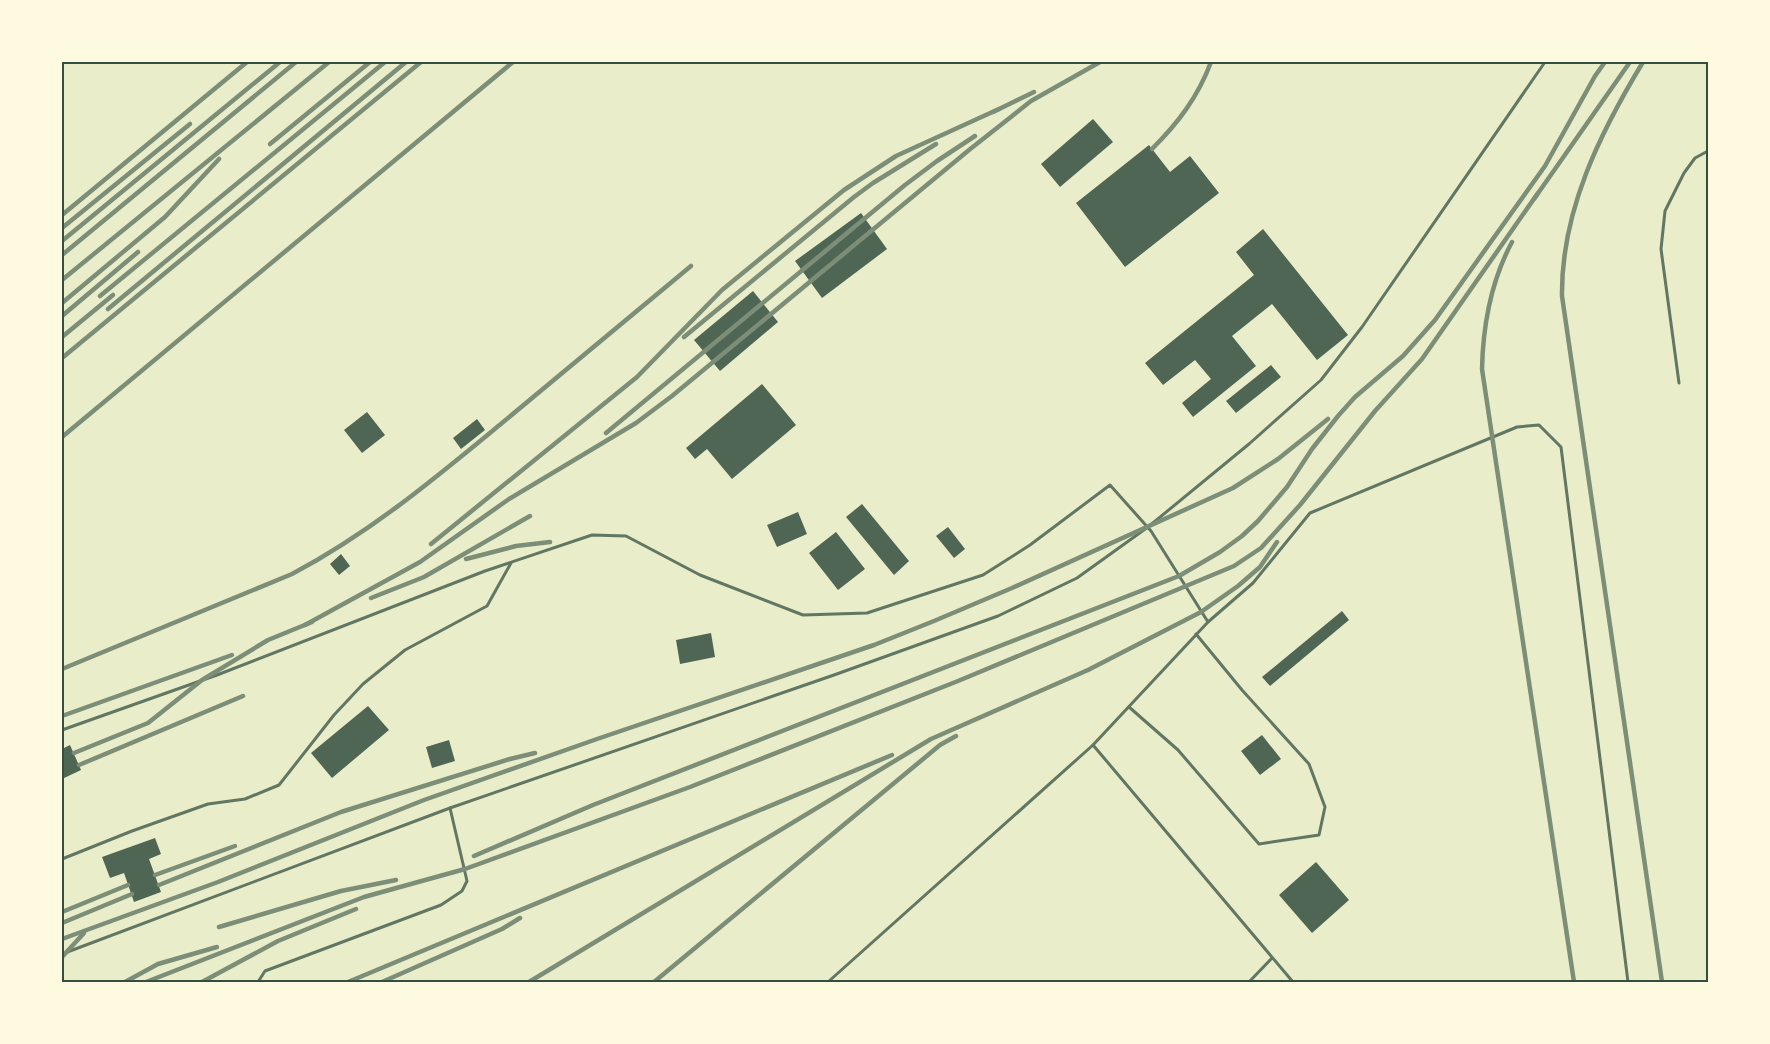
<svg xmlns="http://www.w3.org/2000/svg" width="1770" height="1044" font-family="Lato,sans-serif">
  <style>
    .building { fill: #4f6655 }
    .lines { fill: none; stroke-linecap: round; stroke-linejoin: round }
    .service { stroke: #617663; stroke-width: 3 }
    .rail { stroke: #7c8e77; stroke-width: 4.5 }
    .neatline { fill: none; stroke: #344e41; stroke-width: 2 }
  </style>
  <rect width="100%" height="100%" fill="#e9edc9"/>
  <!-- building -->
  <g class="building">
    <path d="M 1093,119 L 1113,142 L 1060,187 L 1041,164 Z"/>
    <path d="M 1149,145 L 1170,172 L 1190,156 L 1219,193 L 1125,267 L 1076,203 Z"/>
    <path d="M 861,213 L 887,249 L 822,298 L 795,261 Z"/>
    <path d="M 1263,229 L 1348,335 L 1317,360 L 1272,304 L 1232,336 L 1256,366 L 1193,417 L 1182,403 L 1211,379 L 1195,360 L 1163,385 L 1145,363 L 1254,275 L 1236,252 Z"/>
    <path d="M 753,291 L 778,322 L 720,371 L 694,340 Z"/>
    <path d="M 1271,365 L 1281,377 L 1236,413 L 1226,401 Z"/>
    <path d="M 762,384 L 796,425 L 732,479 L 707,449 L 695,459 L 686,448 Z"/>
    <path d="M 367,412 L 385,435 L 362,453 L 344,430 Z"/>
    <path d="M 477,419 L 485,430 L 461,449 L 453,438 Z"/>
    <path d="M 862,504 L 909,561 L 894,575 L 846,517 Z"/>
    <path d="M 798,512 L 807,534 L 777,547 L 767,525 Z"/>
    <path d="M 948,527 L 965,549 L 954,558 L 936,536 Z"/>
    <path d="M 836,532 L 865,569 L 838,590 L 809,553 Z"/>
    <path d="M 341,554 L 350,566 L 339,575 L 330,564 Z"/>
    <path d="M 1342,611 L 1349,620 L 1270,686 L 1262,677 Z"/>
    <path d="M 711,633 L 715,657 L 680,664 L 676,640 Z"/>
    <path d="M 368,706 L 389,730 L 332,778 L 311,753 Z"/>
    <path d="M 1262,735 L 1281,759 L 1260,775 L 1241,751 Z"/>
    <path d="M 449,740 L 455,761 L 432,768 L 426,747 Z"/>
    <path d="M 70,745 L 81,770 L 62,779 L 62,749 Z"/>
    <path d="M 155,838 L 161,854 L 149,859 L 161,892 L 134,902 L 124,873 L 110,878 L 102,857 Z"/>
    <path d="M 1316,862 L 1349,900 L 1312,933 L 1279,895 Z"/>
  </g>
  <g class="lines">
    <!-- service -->
    <g class="service">
      <path d="M 1679,383 L 1661,249 L 1665,211 L 1684,173 L 1695,158 L 1708,151"/>
      <path d="M 1129,707 L 1178,750 L 1259,844 L 1319,835 L 1325,807 L 1309,764 L 1242,690 L 1196,634"/>
      <path d="M 62,730 L 217,675 L 485,571 L 592,535 L 626,536 L 700,575 L 803,615 L 867,613 L 983,575 L 1030,545 L 1110,485 L 1151,531 L 1208,622"/>
      <path d="M 1093,745 L 1293,982"/>
      <path d="M 450,808 L 834,675 L 998,616 L 1077,578 L 1148,527 L 1249,444 L 1321,380 L 1362,327 L 1545,62"/>
      <path d="M 62,859 L 132,831 L 208,804 L 245,799 L 279,785 L 334,715 L 363,684 L 405,650 L 487,606 L 511,563"/>
      <path d="M 62,954 L 450,808 L 467,881 L 462,891 L 441,905 L 265,971 L 258,982"/>
      <path d="M 828,982 L 1093,745 L 1208,622 L 1253,583 L 1310,513 L 1517,427 L 1539,425 L 1561,447 L 1628,982"/>
      <path d="M 1249,982 L 1272,958"/>
    </g>
    <!-- rail -->
    <g class="rail">
      <path d="M 1643,62 C 1600,133 1561,211 1562,296 L 1662,982"/>
      <path d="M 993,112 L 1034,92"/>
      <path d="M 270,144 L 370,62"/>
      <path d="M 1152,149 C 1178,123 1198,97 1211,62"/>
      <path d="M 1534,199 L 1630,62"/>
      <path d="M 62,215 L 247,62"/>
      <path d="M 62,228 L 190,124"/>
      <path d="M 62,241 L 280,62"/>
      <path d="M 1512,242 C 1491,281 1483,325 1482,369 L 1574,982"/>
      <path d="M 62,255 L 296,62"/>
      <path d="M 62,280 L 329,62"/>
      <path d="M 100,296 L 385,62"/>
      <path d="M 62,303 L 165,217 L 219,159"/>
      <path d="M 108,309 L 406,62"/>
      <path d="M 62,316 L 138,252"/>
      <path d="M 62,337 L 113,295"/>
      <path d="M 684,337 L 854,197 L 873,183 L 936,144"/>
      <path d="M 62,358 L 421,62"/>
      <path d="M 606,433 L 905,185 L 937,161 L 975,136"/>
      <path d="M 62,437 L 513,62"/>
      <path d="M 431,544 L 637,377 L 722,290 L 844,190 L 896,156 L 999,109"/>
      <path d="M 466,559 L 516,546 L 550,542"/>
      <path d="M 371,598 L 424,577 L 530,516"/>
      <path d="M 305,625 L 420,562 L 509,499 L 636,423 L 672,396 L 969,150 L 1031,101 L 1100,62"/>
      <path d="M 62,669 L 292,574 C 371,532 434,479 502,423 C 565,371 628,319 691,266"/>
      <path d="M 62,716 L 232,655"/>
      <path d="M 74,753 L 148,723 L 202,680 L 268,640 L 312,622"/>
      <path d="M 79,765 L 243,696"/>
      <path d="M 474,856 L 593,805 L 1179,576 L 1220,552 L 1242,536 L 1258,521 L 1287,487 L 1312,449 L 1338,416 L 1355,397 L 1403,356 L 1435,320 L 1545,166 L 1595,76 L 1605,62"/>
      <path d="M 155,875 L 235,846"/>
      <path d="M 159,885 L 341,812 L 510,759 L 535,753"/>
      <path d="M 62,912 L 128,885"/>
      <path d="M 62,923 L 132,894"/>
      <path d="M 219,927 L 341,891 L 396,880"/>
      <path d="M 62,939 L 218,882 L 424,800 L 597,739 L 874,645 L 934,621 L 1012,588 L 1233,488 L 1278,459 L 1328,419"/>
      <path d="M 62,957 L 84,933"/>
      <path d="M 125,982 L 158,964 L 217,947"/>
      <path d="M 146,982 L 364,897 L 465,869 L 690,787 L 958,681 L 1234,566 L 1261,548 L 1300,505 L 1375,411 L 1422,359 L 1538,193"/>
      <path d="M 202,982 L 278,941 L 356,909"/>
      <path d="M 348,982 L 892,755"/>
      <path d="M 382,982 L 502,929 L 520,918"/>
      <path d="M 529,982 L 931,739 L 1088,670 L 1201,612 L 1238,586 L 1260,567 L 1277,542"/>
      <path d="M 654,982 L 940,745 L 956,736"/>
    </g>
  </g>
  <!-- border -->
  <rect width="1770" height="1044" fill="none" stroke="#fefae0" stroke-width="126"/>
  <rect x="63" y="63" width="1644" height="918" class="neatline"/>
</svg>
